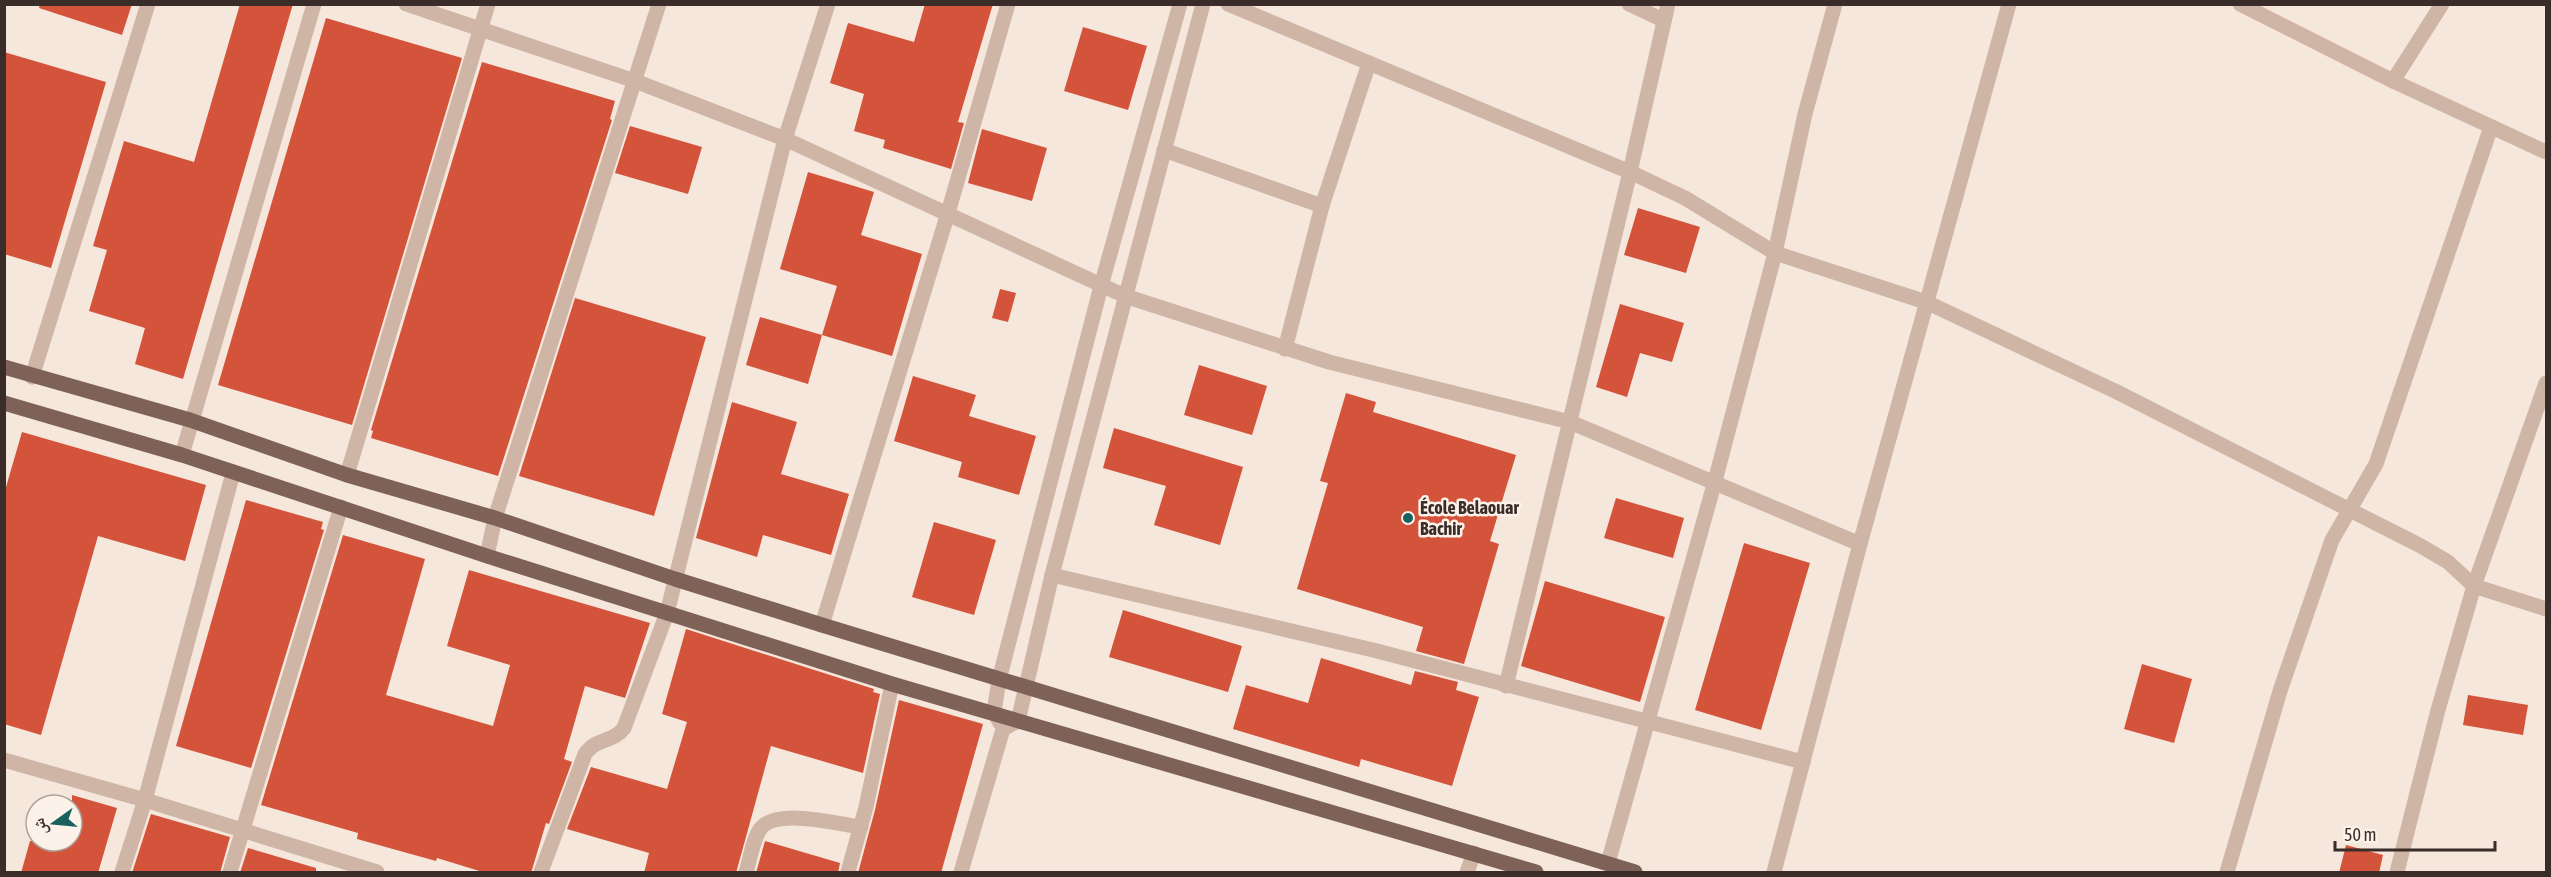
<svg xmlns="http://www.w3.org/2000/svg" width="2551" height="877" font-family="'Asap Condensed','Noto Naskh Arabic',sans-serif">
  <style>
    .building { fill: #d4533b }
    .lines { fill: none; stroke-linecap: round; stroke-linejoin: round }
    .minor { stroke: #cfb5a6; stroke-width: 15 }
    .major { stroke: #7e6157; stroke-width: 15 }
    .poi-dot { fill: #18615f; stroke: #fcf2e9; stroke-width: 2 }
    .labels { text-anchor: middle; stroke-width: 5; stroke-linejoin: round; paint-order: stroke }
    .poi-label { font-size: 18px; font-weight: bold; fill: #3a2c28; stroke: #fcf2e9; text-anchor: start }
  </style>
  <rect width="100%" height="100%" fill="#f5e7dc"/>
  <!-- building -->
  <g class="building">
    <path d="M 40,4 L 132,4 L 122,35 L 39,8 Z"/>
    <path d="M 240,4 L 293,4 L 183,379 L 135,364 L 145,328 L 89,311 L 107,250 L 93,246 L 124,141 L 194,162 Z"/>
    <path d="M 925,4 L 993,4 L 958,122 L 964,123 L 951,169 L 883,148 L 885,140 L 854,131 L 864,94 L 830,83 L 848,23 L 914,42 Z"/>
    <path d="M 326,18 L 462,58 L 352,425 L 218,385 Z"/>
    <path d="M 1083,27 L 1147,46 L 1128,110 L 1064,91 Z"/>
    <path d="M 4,52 L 106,82 L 51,268 L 4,254 Z"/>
    <path d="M 482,62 L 615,101 L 610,119 L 612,120 L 498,476 L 371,438 L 373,431 L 371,430 Z"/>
    <path d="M 630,126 L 702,147 L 688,194 L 615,173 Z"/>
    <path d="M 982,129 L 1047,148 L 1032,201 L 968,183 Z"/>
    <path d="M 808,172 L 874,192 L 861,235 L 922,254 L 892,356 L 822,335 L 837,286 L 780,269 Z"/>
    <path d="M 1638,208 L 1700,227 L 1686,273 L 1624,255 Z"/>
    <path d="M 1000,289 L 1016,293 L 1008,322 L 992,318 Z"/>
    <path d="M 575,298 L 706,337 L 654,516 L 519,476 Z"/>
    <path d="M 1620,304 L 1684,323 L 1672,362 L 1640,353 L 1627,397 L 1596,387 Z"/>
    <path d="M 760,317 L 822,335 L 808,384 L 746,365 Z"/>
    <path d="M 1199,365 L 1267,386 L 1252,435 L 1184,415 Z"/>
    <path d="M 913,376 L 976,395 L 969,416 L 1036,436 L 1019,495 L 958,477 L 962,462 L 894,441 Z"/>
    <path d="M 1346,393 L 1376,402 L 1373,412 L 1516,455 L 1490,541 L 1499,544 L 1464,664 L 1416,651 L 1423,627 L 1297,589 L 1328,483 L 1320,481 Z"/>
    <path d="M 732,402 L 797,422 L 781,474 L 849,494 L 831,555 L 763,535 L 757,557 L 696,538 Z"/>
    <path d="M 1114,428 L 1243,467 L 1220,545 L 1154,525 L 1166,486 L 1103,468 Z"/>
    <path d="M 22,432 L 206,485 L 185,561 L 98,536 L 41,735 L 4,724 L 4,494 Z"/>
    <path d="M 1616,498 L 1684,518 L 1673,558 L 1604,538 Z"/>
    <path d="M 246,500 L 323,522 L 321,529 L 324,530 L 251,768 L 176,746 Z"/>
    <path d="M 934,522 L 996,540 L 974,615 L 912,597 Z"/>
    <path d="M 343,535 L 425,559 L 386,695 L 493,726 L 510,665 L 447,646 L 469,570 L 650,623 L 625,698 L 585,686 L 564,759 L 572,762 L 549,824 L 546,823 L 531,873 L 486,873 L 437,858 L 436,861 L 357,839 L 358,833 L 261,805 Z"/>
    <path d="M 1744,543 L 1810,563 L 1761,730 L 1695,710 Z"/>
    <path d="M 1545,581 L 1665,617 L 1640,702 L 1521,666 Z"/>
    <path d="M 1123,610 L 1242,646 L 1228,692 L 1109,657 Z"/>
    <path d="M 686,629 L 874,689 L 873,692 L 880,694 L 863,773 L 771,746 L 736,873 L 644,873 L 649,853 L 567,829 L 591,767 L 667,789 L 687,722 L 662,714 Z"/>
    <path d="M 1321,658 L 1411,685 L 1415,671 L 1458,682 L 1456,690 L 1479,697 L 1452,786 L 1361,759 L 1359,767 L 1233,729 L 1246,685 L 1308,703 Z"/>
    <path d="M 2142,664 L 2192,679 L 2174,743 L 2124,729 Z"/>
    <path d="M 2468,695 L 2528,705 L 2523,735 L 2463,725 Z"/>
    <path d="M 899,700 L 983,724 L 941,873 L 858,873 L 875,810 Z"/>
    <path d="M 72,795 L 117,808 L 98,873 L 21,873 L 30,841 L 72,841 Z"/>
    <path d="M 151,814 L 230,837 L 220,873 L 132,873 Z"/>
    <path d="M 765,841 L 840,863 L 838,873 L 756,873 Z"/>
    <path d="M 2346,845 L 2383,855 L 2379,873 L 2339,873 Z"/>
    <path d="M 248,848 L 316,868 L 316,873 L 240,873 Z"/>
  </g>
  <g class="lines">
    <!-- minor -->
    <g class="minor">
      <path d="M 406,4 L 635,81 L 785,139 L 1125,296 L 1329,362 L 1570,422 L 1860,544"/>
      <path d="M 1228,4 L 1630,172 L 1685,198 L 1775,253 L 1926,302 L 2115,391 L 2419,545 L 2448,562 L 2474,586 L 2546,609"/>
      <path d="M 1629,4 L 1663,20"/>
      <path d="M 2240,4 L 2393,81 L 2546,152"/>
      <path d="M 2393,81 L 2442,4"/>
      <path d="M 1164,150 L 1322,206 L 1369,63"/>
      <path d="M 1285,349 L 1322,206"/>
      <path d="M 32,377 L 148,4"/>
      <path d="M 182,455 L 314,4"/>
      <path d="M 347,475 L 488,4"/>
      <path d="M 487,556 L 495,518 L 659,4"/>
      <path d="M 1052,575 L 1373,650 L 1803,762"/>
      <path d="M 822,625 L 948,213 L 1008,4"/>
      <path d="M 1506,686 L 1630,172 L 1668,4"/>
      <path d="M 1000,723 L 994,712 L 999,680 L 1101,286 L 1180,4"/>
      <path d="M 4,760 L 145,800 L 377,872"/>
      <path d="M 1608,863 L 1715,481 L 1775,253 L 1805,114 L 1835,4"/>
      <path d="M 122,872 L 145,800 L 233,473"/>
      <path d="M 230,872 L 341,507"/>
      <path d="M 541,872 L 585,754 C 597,737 613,743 624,728 L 667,613 L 785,139 L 828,4"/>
      <path d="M 746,872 C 750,860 753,838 761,828 C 778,808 838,824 861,827"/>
      <path d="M 848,872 L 866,807 L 892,684"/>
      <path d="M 961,872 L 1003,729 L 1018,721 L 1052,575 L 1203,4"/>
      <path d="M 1467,872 L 1474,853"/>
      <path d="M 1774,872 L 1860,544 L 2009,4"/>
      <path d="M 2227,872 L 2280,691 L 2332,540 L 2376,464 L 2491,127"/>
      <path d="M 2397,872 L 2438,710 L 2474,586 L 2546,383"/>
    </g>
    <!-- major -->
    <g class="major">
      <path d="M 4,367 L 190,420 L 347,475 L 495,518 L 675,579 L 822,625 L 1635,872"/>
      <path d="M 4,403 L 182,455 L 487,556 L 892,684 L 1536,872"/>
    </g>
  </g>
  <!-- markers -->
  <circle class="poi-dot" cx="1408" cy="518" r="6"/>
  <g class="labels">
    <!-- poi labels -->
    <g class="poi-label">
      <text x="1420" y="514">École Belaouar<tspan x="1420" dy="21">Bachir</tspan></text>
    </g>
  </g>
  <!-- border -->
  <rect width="2551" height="877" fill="none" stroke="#3a2c28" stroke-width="12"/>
  <!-- north arrow -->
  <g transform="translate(54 823) rotate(255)"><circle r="28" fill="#fcf2e9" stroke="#aea39c" stroke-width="1.5"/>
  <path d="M0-4.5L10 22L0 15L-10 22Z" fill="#18615f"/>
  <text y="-9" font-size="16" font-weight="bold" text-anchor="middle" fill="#3a2c28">ش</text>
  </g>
  <!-- scale -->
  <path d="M2335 841v9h160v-9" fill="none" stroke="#3a2c28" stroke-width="3"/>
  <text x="2344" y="841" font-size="18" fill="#3a2c28" stroke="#fcf2e9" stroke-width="4.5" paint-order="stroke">50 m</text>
</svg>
